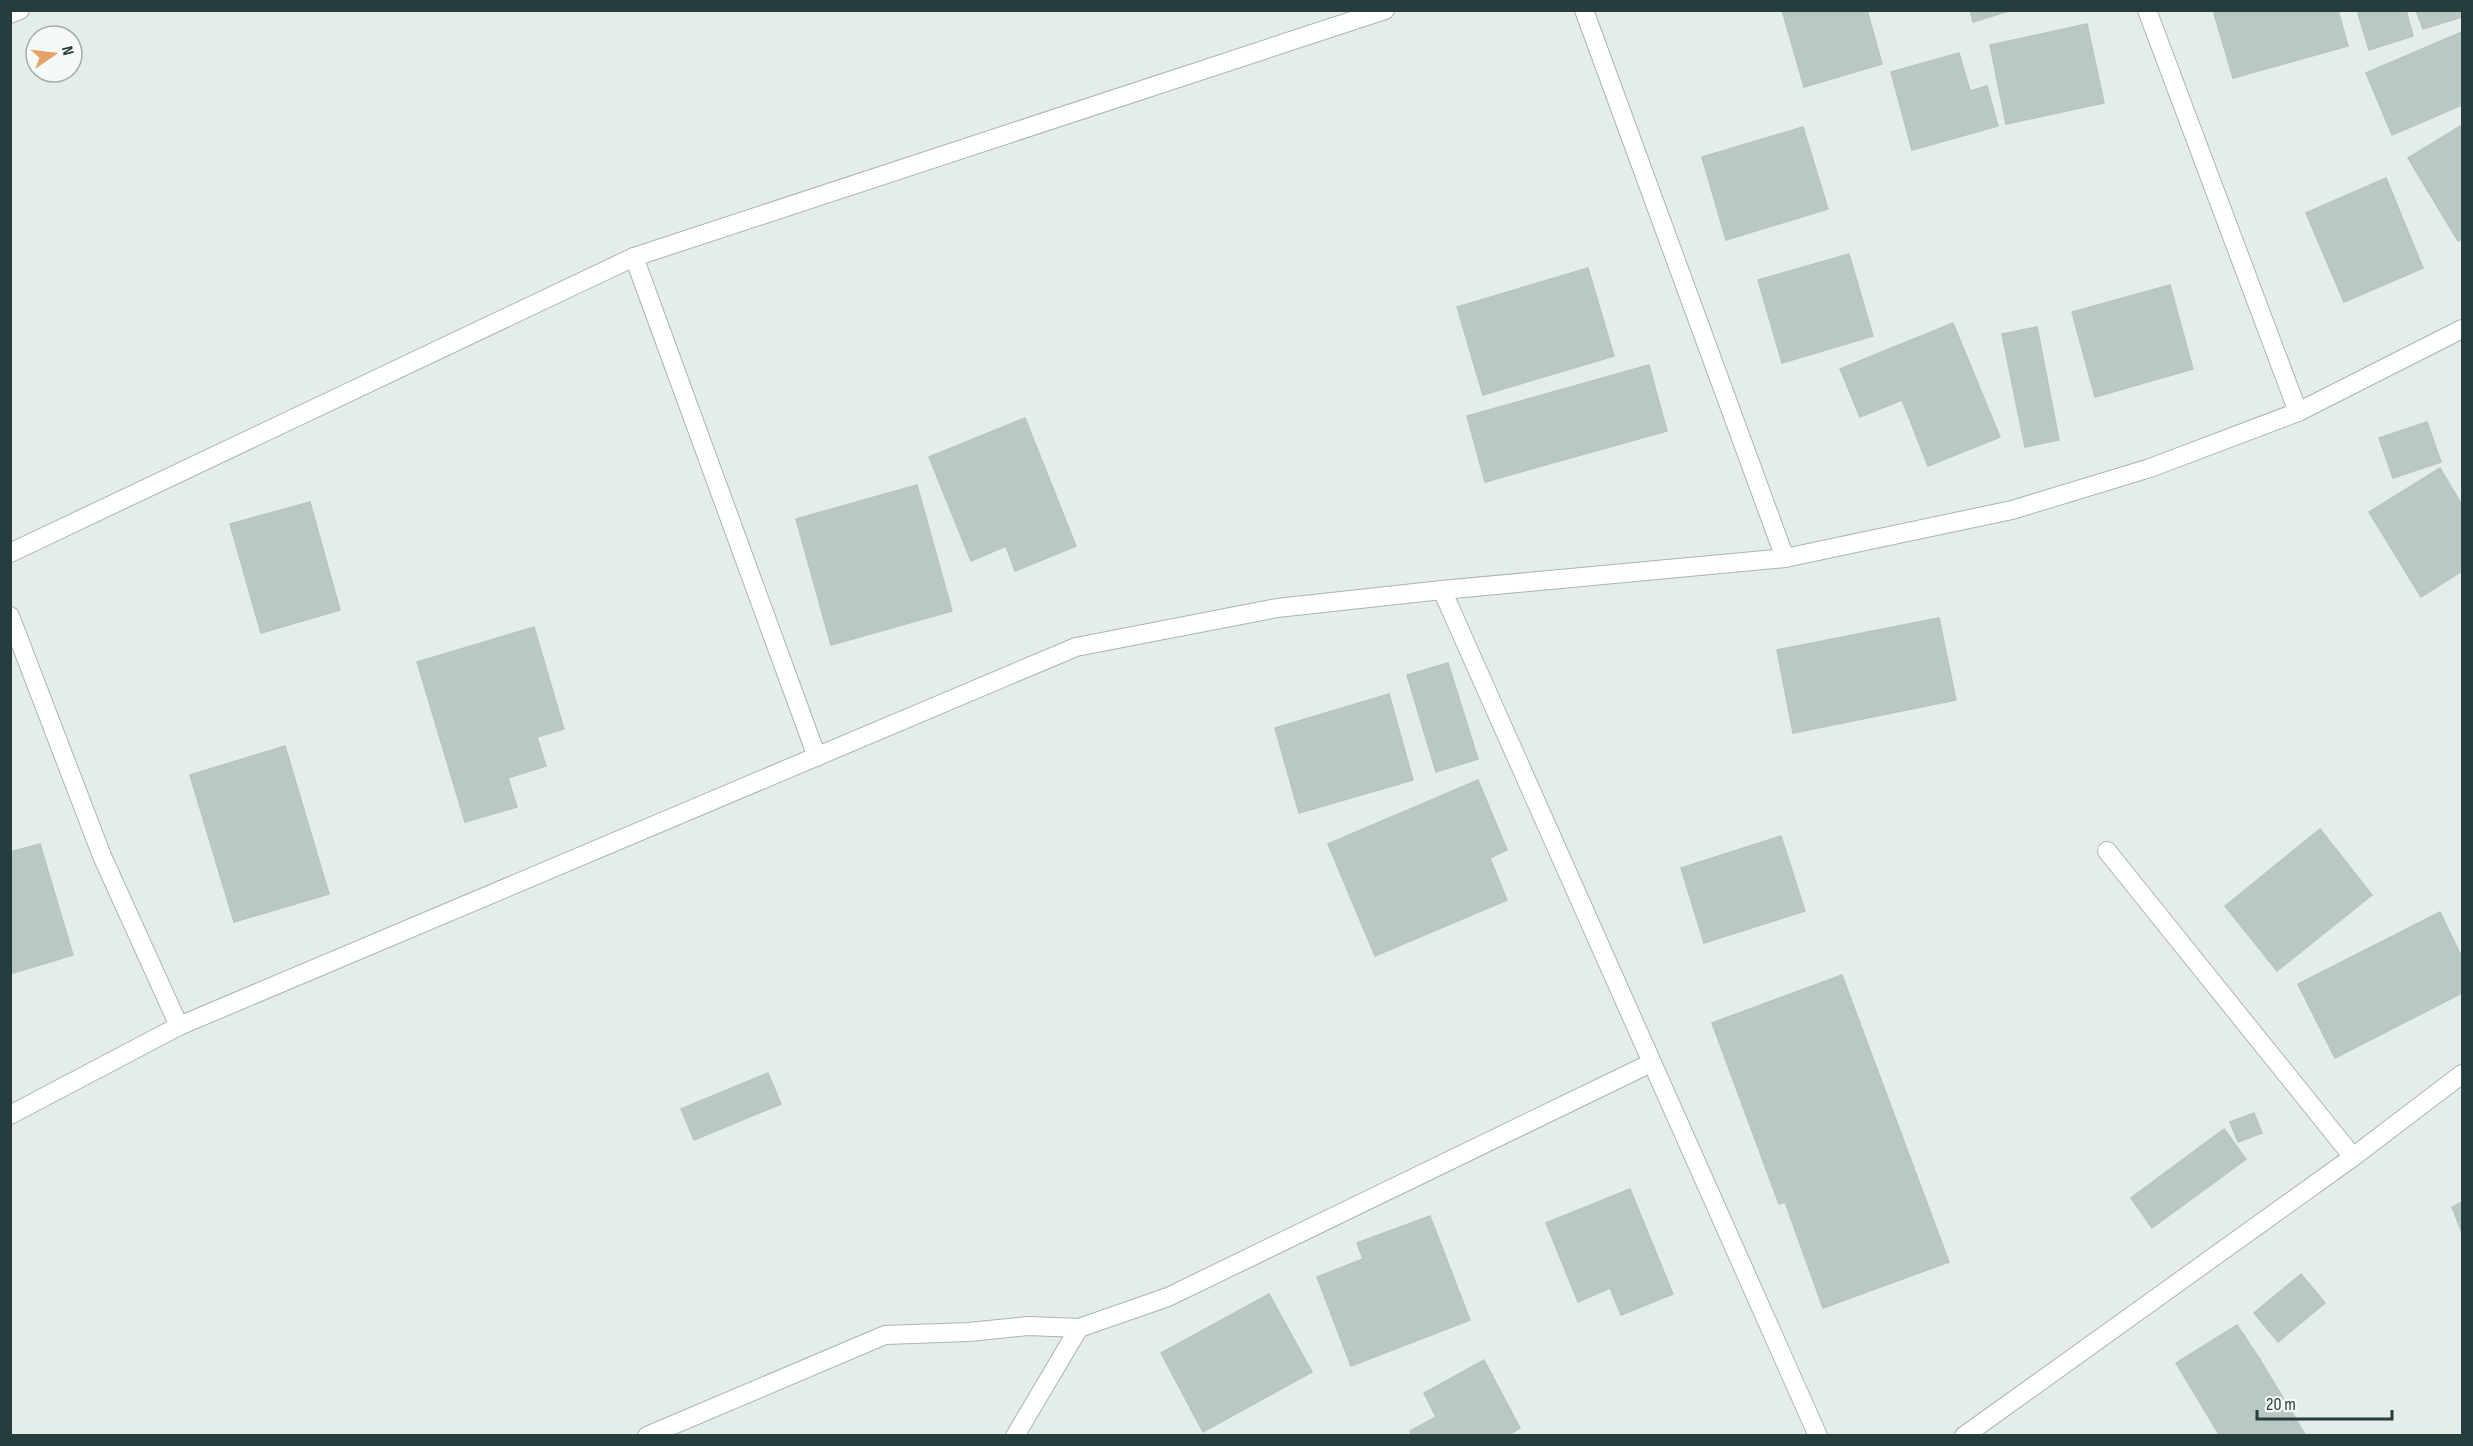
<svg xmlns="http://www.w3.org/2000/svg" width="2473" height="1446" font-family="'Sofia Sans Condensed',sans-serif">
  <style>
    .building { fill: #bac8c5; stroke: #b8c6c3; stroke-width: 1.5 }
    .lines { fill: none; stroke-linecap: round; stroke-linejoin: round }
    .street-casing { stroke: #a8b5b3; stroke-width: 20 }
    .street { stroke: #fff; stroke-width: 18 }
  </style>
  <rect width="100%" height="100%" fill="#e5edeb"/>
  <!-- building -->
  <g class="building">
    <path d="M 1782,10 L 1867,10 L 1882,64 L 1804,87 Z"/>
    <path d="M 1970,10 L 2012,10 L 1973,22 Z"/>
    <path d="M 2213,10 L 2338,10 L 2348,46 L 2233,78 Z"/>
    <path d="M 2357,10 L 2406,10 L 2413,36 L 2369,50 Z"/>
    <path d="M 2416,10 L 2460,10 L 2462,17 L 2423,29 Z"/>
    <path d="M 2087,24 L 2104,103 L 2006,124 L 1990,45 Z"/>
    <path d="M 2462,32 L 2462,105 L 2392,135 L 2366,73 Z"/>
    <path d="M 1959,53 L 1970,91 L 1987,86 L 1998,126 L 1912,150 L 1891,72 Z"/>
    <path d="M 2462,125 L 2462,239 L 2458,241 L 2408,158 Z"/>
    <path d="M 1803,127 L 1828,209 L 1726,240 L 1702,157 Z"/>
    <path d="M 2386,178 L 2423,268 L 2344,302 L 2306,213 Z"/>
    <path d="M 1849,254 L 1873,336 L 1782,363 L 1758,280 Z"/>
    <path d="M 1588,268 L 1614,356 L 1483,395 L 1457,307 Z"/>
    <path d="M 2170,285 L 2193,369 L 2095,397 L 2072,312 Z"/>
    <path d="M 1953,323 L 2000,437 L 1928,466 L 1902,400 L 1860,417 L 1840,369 Z"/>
    <path d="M 2037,327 L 2059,440 L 2025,447 L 2002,334 Z"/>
    <path d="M 1649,365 L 1667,431 L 1485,482 L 1467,416 Z"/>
    <path d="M 1025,418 L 1076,546 L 1015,571 L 1006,546 L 971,561 L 929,457 Z"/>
    <path d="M 2427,422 L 2441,462 L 2393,478 L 2379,438 Z"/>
    <path d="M 2440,468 L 2462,505 L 2462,571 L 2421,597 L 2369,512 Z"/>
    <path d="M 917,485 L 952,611 L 831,645 L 796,519 Z"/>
    <path d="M 310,502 L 340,610 L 261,633 L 230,524 Z"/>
    <path d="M 1939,618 L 1956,700 L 1793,733 L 1777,650 Z"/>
    <path d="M 534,627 L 564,729 L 537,737 L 546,766 L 508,778 L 517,807 L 465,822 L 417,662 Z"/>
    <path d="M 1448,663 L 1478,759 L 1436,772 L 1407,675 Z"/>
    <path d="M 1389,694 L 1413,780 L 1299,813 L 1275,728 Z"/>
    <path d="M 285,746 L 329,894 L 234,922 L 190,775 Z"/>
    <path d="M 1478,780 L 1507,850 L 1490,858 L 1507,900 L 1375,956 L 1328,844 Z"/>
    <path d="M 2320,829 L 2372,895 L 2277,971 L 2225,906 Z"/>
    <path d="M 1781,836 L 1805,911 L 1704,943 L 1681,868 Z"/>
    <path d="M 40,844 L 73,955 L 10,974 L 10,852 Z"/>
    <path d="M 2440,912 L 2462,958 L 2462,993 L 2335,1058 L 2298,984 Z"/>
    <path d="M 1842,975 L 1949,1262 L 1823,1308 L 1785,1202 L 1779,1204 L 1712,1023 Z"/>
    <path d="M 768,1073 L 781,1104 L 694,1140 L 681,1109 Z"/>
    <path d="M 2254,1113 L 2262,1133 L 2238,1142 L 2230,1122 Z"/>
    <path d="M 2224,1129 L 2246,1159 L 2152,1228 L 2131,1198 Z"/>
    <path d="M 1630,1189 L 1673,1294 L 1621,1315 L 1610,1288 L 1578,1302 L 1546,1223 Z"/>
    <path d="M 2462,1202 L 2462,1233 L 2452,1207 Z"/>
    <path d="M 1430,1216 L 1470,1320 L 1351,1366 L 1317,1277 L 1363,1259 L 1357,1243 Z"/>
    <path d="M 2301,1274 L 2325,1303 L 2278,1342 L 2254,1313 Z"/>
    <path d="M 1269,1294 L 1312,1372 L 1203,1432 L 1161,1353 Z"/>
    <path d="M 2237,1325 L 2259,1358 L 2306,1436 L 2220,1436 L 2176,1363 Z"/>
    <path d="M 1484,1360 L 1520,1428 L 1507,1436 L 1412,1436 L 1410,1431 L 1436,1417 L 1424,1393 Z"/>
  </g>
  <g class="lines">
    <!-- street casing -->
    <g class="street-casing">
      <g id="street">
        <path d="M 1584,10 L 1785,558"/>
        <path d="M 2147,10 L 2298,412"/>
        <path d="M 10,14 L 20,10"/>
        <path d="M 634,257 L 817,757"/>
        <path d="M 10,553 L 634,257 L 1385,10"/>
        <path d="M 1442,590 L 1818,1436"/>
        <path d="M 10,616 L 102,856 L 179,1026"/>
        <path d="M 2107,851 L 2353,1157"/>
        <path d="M 10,1115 L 179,1026 L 1076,647 L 1277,608 L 1442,590 L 1785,558 L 2012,510 L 2150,468 L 2298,412 L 2462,329"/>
        <path d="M 647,1436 L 885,1335 L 969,1332 L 1028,1326 L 1079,1328 L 1168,1297 L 1651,1063"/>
        <path d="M 1015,1436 L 1079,1328"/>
        <path d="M 1964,1436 L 2353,1157 L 2462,1074"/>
      </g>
    </g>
    <!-- street -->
    <use href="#street" class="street"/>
  </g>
  <!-- border -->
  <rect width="2473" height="1446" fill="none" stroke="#253d3c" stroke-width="24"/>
  <!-- north arrow -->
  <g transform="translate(54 54) rotate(76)"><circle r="28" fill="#f5faf8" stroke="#a2aead" stroke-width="1.5"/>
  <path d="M0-4.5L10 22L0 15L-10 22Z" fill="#e7a269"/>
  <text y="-9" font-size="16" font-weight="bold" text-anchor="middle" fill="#253d3c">N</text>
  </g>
  <!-- scale -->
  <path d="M2257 1410v9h135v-9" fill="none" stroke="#253d3c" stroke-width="3"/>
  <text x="2266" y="1410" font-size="18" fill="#253d3c" stroke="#f5faf8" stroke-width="4.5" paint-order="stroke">20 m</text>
</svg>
